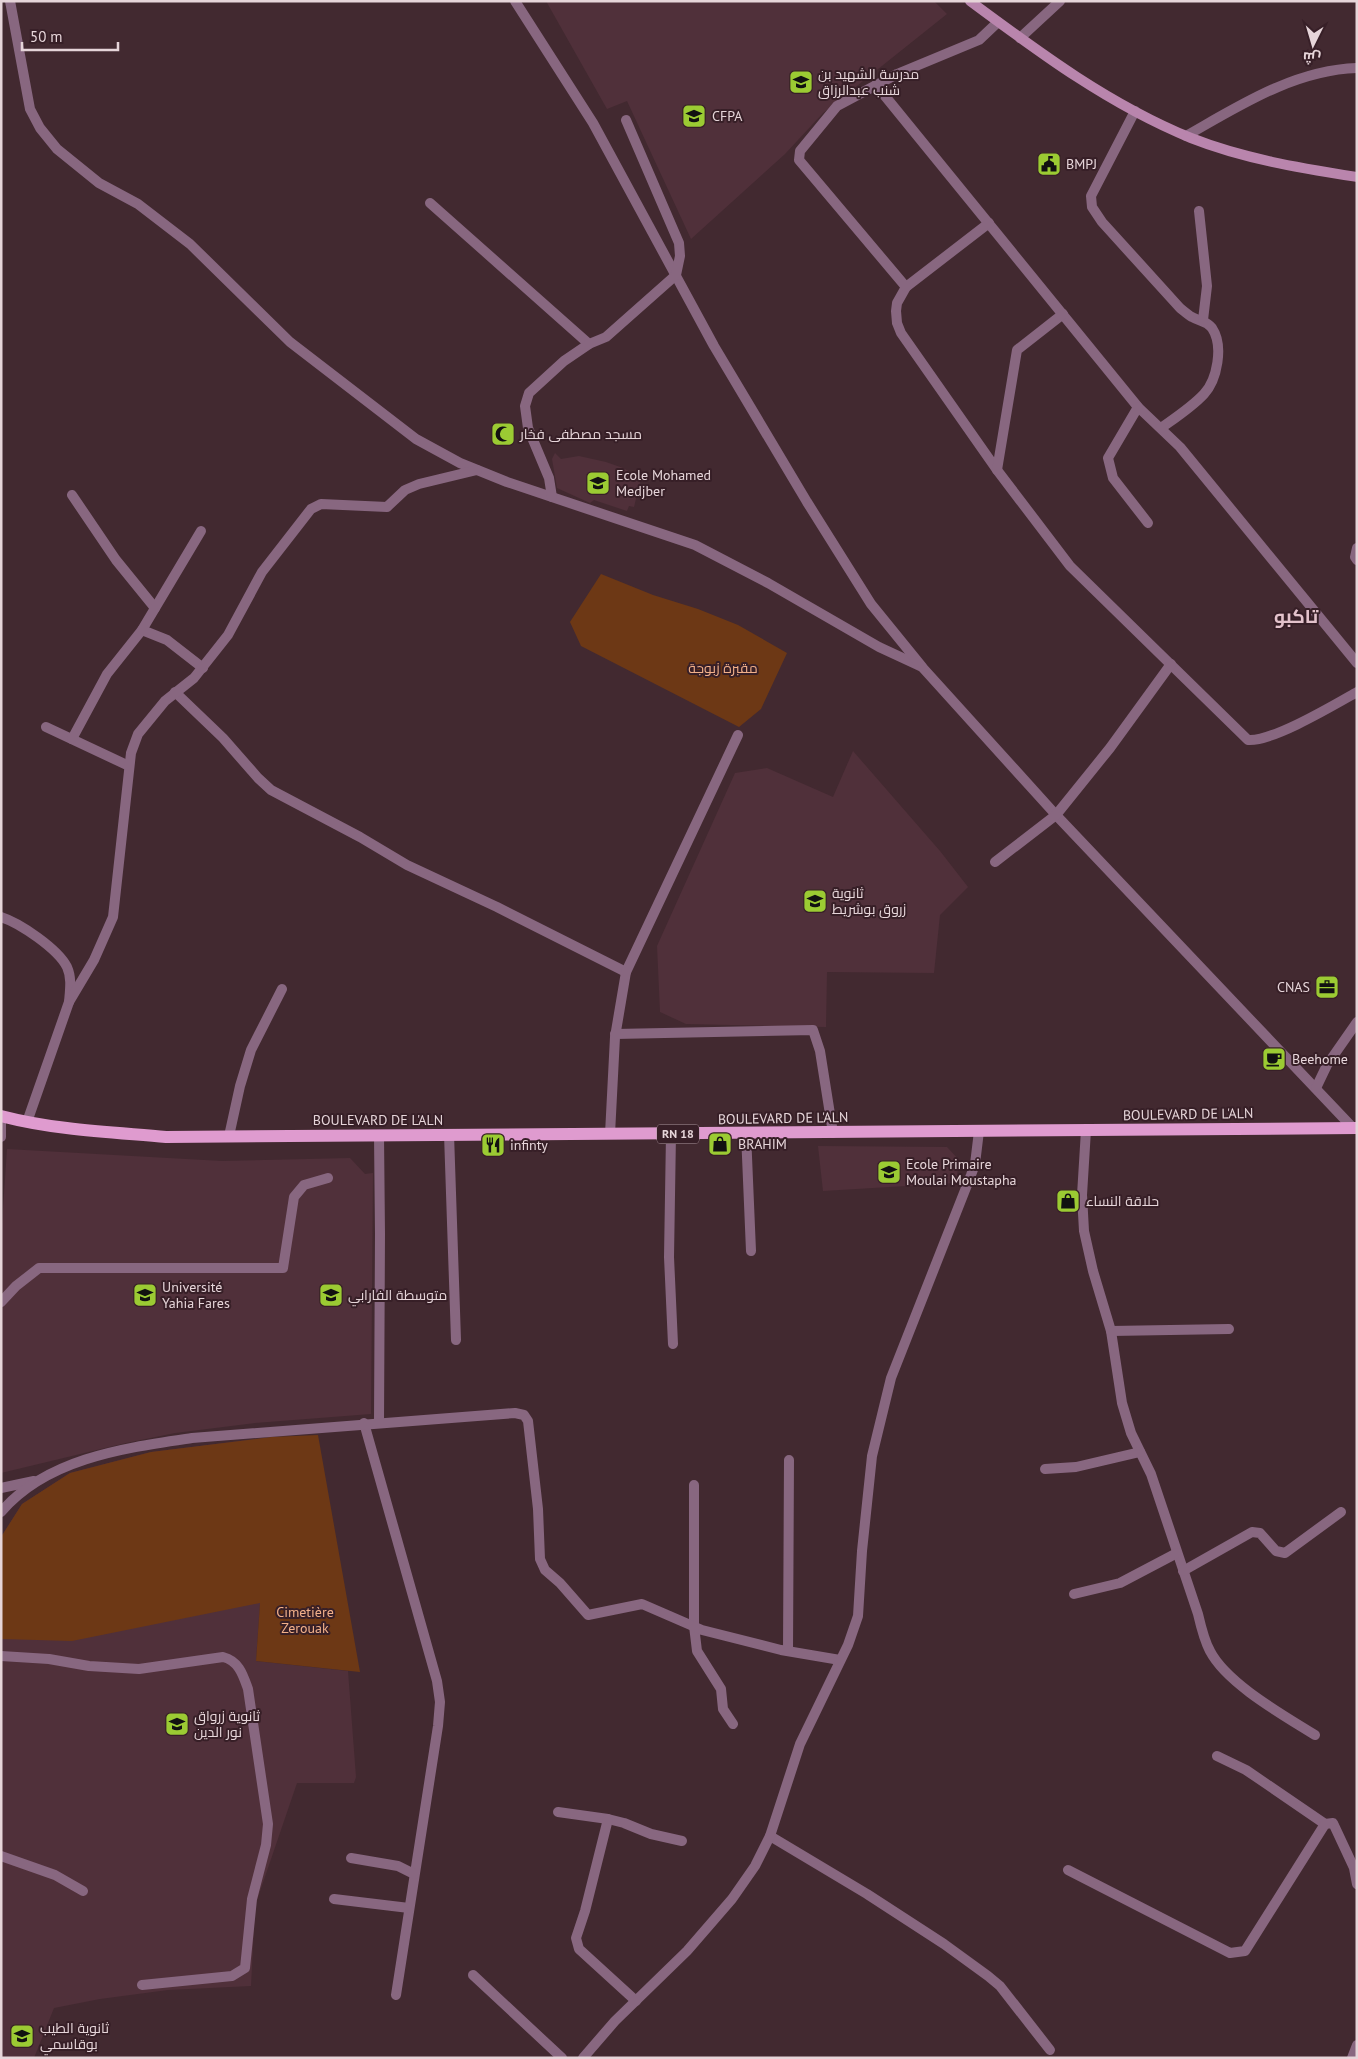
<svg xmlns="http://www.w3.org/2000/svg" width="1358" height="2059" font-family="'PT Sans',Cairo,sans-serif">
  <style>
    .built { fill: #50303a }
    .green { fill: #6d3815 }
    .lines { fill: none; stroke-linecap: round; stroke-linejoin: round }
    .minor { stroke: #886780; stroke-width: 10 }
    .secondary { stroke: #b985ad; stroke-width: 10 }
    .primary { stroke: #df9bcf; stroke-width: 12 }
    .labels { text-anchor: middle; stroke-width: 4; stroke-linejoin: round; paint-order: stroke }
    .shield { fill: #371f27; stroke: #b29ea4; stroke-width: 1 }
    .shield-label { font-size: 12px; font-weight: bold; fill: #e6d5d9 }
    .poi-label { font-size: 14px; fill: #e6d5d9; stroke: #371f27; text-anchor: start }
    .park-label { font-size: 14px; fill: #f2b08a; stroke: #371f27 }
    .street-label { font-size: 14px; fill: #e6d5d9; stroke: #371f27 }
    .district-label { font-size: 19px; font-weight: bold; fill: #e3c2cb; stroke: #371f27 }
  </style>
  <rect width="100%" height="100%" fill="#422930"/>
  <!-- built -->
  <g class="built">
    <path d="M 546,1 L 934,1 L 947,14 L 823,113 L 785,154 L 691,239 L 627,101 L 607,109 Z"/>
    <path d="M 555,453 L 561,459 L 579,456 L 606,462 L 623,468 L 641,478 L 634,507 L 629,506 L 627,511 L 594,500 L 590,503 L 557,488 L 552,459 Z"/>
    <path d="M 853,751 L 940,851 L 968,887 L 940,915 L 934,973 L 827,972 L 826,1027 L 686,1024 L 660,1012 L 657,946 L 735,773 L 767,768 L 833,797 Z"/>
    <path d="M 818,1146 L 947,1147 L 959,1160 L 956,1183 L 823,1191 Z"/>
    <path d="M 7,1149 L 222,1161 L 350,1158 L 365,1174 L 373,1173 L 371,1414 L 255,1423 L 175,1433 L 126,1443 L 1,1473 L 1,1238 Z"/>
    <path d="M 272,1437 L 256,1661 L 348,1671 L 356,1777 L 354,1783 L 297,1783 L 255,1906 L 251,1986 L 168,1990 L 100,1999 L 54,2008 L 34,2058 L 1,2058 L 1,1537 L 22,1504 L 70,1473 L 151,1452 Z"/>
  </g>
  <!-- green -->
  <g class="green">
    <path d="M 601,574 L 653,595 L 698,609 L 738,625 L 787,653 L 761,709 L 739,727 L 581,646 L 570,622 Z"/>
    <path d="M 318,1435 L 360,1672 L 256,1661 L 260,1603 L 72,1641 L 1,1639 L 1,1537 L 22,1504 L 70,1473 L 151,1452 L 272,1437 Z"/>
  </g>
  <g class="lines">
    <!-- minor -->
    <g class="minor">
      <path d="M 10,1 L 30,109 L 40,128 L 57,149 L 99,183 L 138,204 L 190,244 L 290,342 L 416,439 L 460,463 L 507,482 L 695,545 L 768,583 L 879,647 L 920,666"/>
      <path d="M 515,1 L 593,123 L 714,346 L 807,502 L 871,604 L 923,668 L 1056,815 L 1353,1128"/>
      <path d="M 1020,38 L 1060,1"/>
      <path d="M 876,85 L 1138,407 L 1180,447 L 1357,663"/>
      <path d="M 1135,111 L 1091,196 L 1092,207 L 1102,222 L 1180,308 C 1184,311 1188,315 1192,317 C 1199,321 1207,321 1212,328 C 1224,346 1217,380 1204,394 C 1192,407 1175,418 1161,428"/>
      <path d="M 1186,136 C 1239,106 1294,70 1357,68"/>
      <path d="M 430,203 L 589,344"/>
      <path d="M 1199,211 L 1207,286 L 1203,320"/>
      <path d="M 989,223 L 906,287 L 897,303 L 896,311 L 897,323 L 901,333 L 997,470 L 1070,566 L 1248,740 C 1272,742 1334,705 1357,692"/>
      <path d="M 906,287 L 799,160 L 800,151 L 837,106 L 897,74 L 979,40 L 998,22"/>
      <path d="M 1138,407 L 1108,458 L 1113,478 L 1148,523"/>
      <path d="M 997,470 L 1017,350 L 1063,314"/>
      <path d="M 72,495 L 116,560 L 155,608"/>
      <path d="M 552,497 L 549,478 L 528,428 L 525,406 L 529,393 L 564,361 L 589,344 L 606,337 L 676,275 L 680,256 L 679,243 L 626,120"/>
      <path d="M 1357,548 L 1355,557 L 1357,560"/>
      <path d="M 142,630 L 167,640 L 203,668"/>
      <path d="M 175,692 L 223,738 L 258,778 L 271,790 L 360,837 L 407,865 L 497,907 L 626,972"/>
      <path d="M 46,727 L 129,766"/>
      <path d="M 72,739 L 107,674 L 142,630 L 201,531"/>
      <path d="M 995,862 L 1056,815 L 1110,748 L 1171,664"/>
      <path d="M 1,917 C 20,923 58,949 67,967 C 72,978 70,990 69,1002 L 27,1122"/>
      <path d="M 69,1002 L 94,960 L 113,917 L 131,753 L 138,734 L 165,701 L 194,678 L 228,635 L 262,572 L 311,509 L 321,504 L 387,507 L 405,490 L 419,484 L 477,470"/>
      <path d="M 615,1034 L 813,1030 L 820,1051 L 833,1133"/>
      <path d="M 1316,1088 L 1327,1065 L 1357,1022"/>
      <path d="M 1,1116 L 1,1137"/>
      <path d="M 1086,1130 L 1082,1195 L 1084,1231 L 1093,1271 L 1111,1331 L 1122,1403 L 1131,1433 L 1151,1474 L 1198,1614 C 1201,1627 1204,1640 1210,1651 C 1227,1684 1285,1716 1315,1735"/>
      <path d="M 746,1133 L 751,1251"/>
      <path d="M 449,1134 L 456,1340"/>
      <path d="M 610,1134 L 615,1037 L 626,972 L 738,735"/>
      <path d="M 671,1134 L 669,1257 L 673,1344"/>
      <path d="M 229,1136 L 240,1086 L 251,1050 L 282,989"/>
      <path d="M 1,1302 L 16,1286 L 39,1268 L 283,1268 L 294,1197 L 304,1185 L 328,1178"/>
      <path d="M 1111,1331 L 1229,1329"/>
      <path d="M 379,1422 L 380,1234 L 379,1135"/>
      <path d="M 364,1423 L 437,1681 L 440,1702 L 438,1726 L 396,1995"/>
      <path d="M 1045,1469 L 1076,1467 L 1140,1452"/>
      <path d="M 694,1485 L 694,1626 L 697,1651 L 721,1689 L 723,1709 L 733,1724"/>
      <path d="M 1,1488 L 34,1481"/>
      <path d="M 1,1512 C 47,1458 125,1448 192,1438 L 515,1413 L 524,1415 L 528,1421 L 538,1509 L 540,1559 L 545,1570 L 560,1583 L 588,1615 L 642,1604 L 702,1630 L 781,1650 L 840,1660"/>
      <path d="M 1183,1571 L 1252,1532 L 1260,1533 L 1276,1551 L 1285,1553 L 1341,1512"/>
      <path d="M 1074,1594 L 1120,1583 L 1177,1553"/>
      <path d="M 788,1651 L 789,1460"/>
      <path d="M 1,1656 L 49,1659 L 89,1666 L 139,1669 L 223,1657 C 239,1661 243,1675 248,1689 L 268,1824 L 266,1845 L 252,1899 L 245,1968 L 232,1976 L 142,1985"/>
      <path d="M 1217,1756 L 1246,1770 L 1325,1824"/>
      <path d="M 558,1812 L 608,1819 L 624,1823 L 651,1834 L 682,1841"/>
      <path d="M 608,1819 L 585,1911 L 576,1938 L 579,1949 L 636,2001"/>
      <path d="M 770,1836 L 867,1894 L 944,1944 L 988,1976 L 1000,1986 L 1050,2050"/>
      <path d="M 1,1856 L 55,1875 L 83,1891"/>
      <path d="M 351,1858 L 398,1866 L 414,1874"/>
      <path d="M 1068,1870 L 1230,1953 L 1245,1951 L 1325,1824 L 1333,1823 L 1354,1868 L 1357,1884"/>
      <path d="M 334,1899 L 409,1908"/>
      <path d="M 473,1975 L 562,2058"/>
      <path d="M 583,2058 L 615,2021 L 687,1951 L 732,1899 L 755,1866 L 770,1836 L 800,1744 L 848,1645 L 858,1616 L 862,1551 L 872,1456 L 891,1378 L 971,1175 L 975,1164 L 979,1131"/>
      <path d="M 1352,2058 L 1357,2045"/>
    </g>
    <!-- secondary -->
    <path class="secondary" d="M 970,1 C 1040,53 1110,105 1191,138 C 1244,159 1301,168 1357,177"/>
    <!-- primary -->
    <path class="primary" d="M 1,1116 C 55,1130 110,1132 166,1137 L 1357,1128"/>
  </g>
  <!-- icons -->
  <defs>
    <g id="school-square" transform="scale(1.25)"><rect x="-9" y="-9" width="18" height="18" rx="4" fill="#9bcb33" stroke="#371f27"/><path d="M0-5L7-2L0 1L-7-2ZM-4 1L0 2.5L4 1V4Q0 6-4 4Z" fill="#111"/></g>
    <g id="university-square" transform="scale(1.25)"><rect x="-9" y="-9" width="18" height="18" rx="4" fill="#9bcb33" stroke="#371f27"/><path d="M0-5L7-2L0 1L-7-2ZM-4 1L0 2.5L4 1V4Q0 6-4 4Z" fill="#111"/></g>
    <g id="civic-square" transform="scale(1.25)"><rect x="-9" y="-9" width="18" height="18" rx="4" fill="#9bcb33" stroke="#371f27"/><path d="M-.6-6.5H3V-4.5H.6V-3L4-1V1h2V6H-6V1h2V-1L-.6-3ZM-1.2 2.5V6h2.4V2.5Z" fill="#111"/></g>
    <g id="mosque-square" transform="scale(1.25)"><rect x="-9" y="-9" width="18" height="18" rx="4" fill="#9bcb33" stroke="#371f27"/><path d="M3.5-4.9A6 6 0 1 0 3.5 4.9A5 5 0 1 1 3.5-4.9Z" fill="#111"/></g>
    <g id="office-square" transform="scale(1.25)"><rect x="-9" y="-9" width="18" height="18" rx="4" fill="#9bcb33" stroke="#371f27"/><path d="M-6-3h4V-5.5h4V-3h4V5H-6ZM-1-4.5V-3h2v-1.5ZM-6 0V1H6V0Z" fill="#111"/></g>
    <g id="cafe-square" transform="scale(1.25)"><rect x="-9" y="-9" width="18" height="18" rx="4" fill="#9bcb33" stroke="#371f27"/><path d="M-5.5-4.5H6V0H3Q3 3.5 0 3.5H-2.5Q-5.5 3.5-5.5 0ZM3-3.2v2h1.7v-2ZM-6 4.5H4V6H-6Z" fill="#111"/></g>
    <g id="shop-square" transform="scale(1.25)"><rect x="-9" y="-9" width="18" height="18" rx="4" fill="#9bcb33" stroke="#371f27"/><path d="M-5-2.5h2.3a2.7 3.5 0 0 1 5.4 0H5L5.5 6h-11ZM-1.5-2.5h3a1.5 2.3 0 0 0-3 0Z" fill="#111"/></g>
    <g id="restaurant-square" transform="scale(1.25)"><rect x="-9" y="-9" width="18" height="18" rx="4" fill="#9bcb33" stroke="#371f27"/><path d="M-5-6h1v4h1v-4h1v4h1v-4h1v5L-1.5 .5V6h-2V.5L-5-1ZM5-6V6H3V1.5H1.5Q1.5-4 5-6Z" fill="#111"/></g>
  </defs>
  <g fill-rule="evenodd">
    <use href="#school-square" x="801" y="82"/>
    <use href="#university-square" x="694" y="116"/>
    <use href="#civic-square" x="1049" y="164"/>
    <use href="#mosque-square" x="503" y="434"/>
    <use href="#school-square" x="598" y="483"/>
    <use href="#school-square" x="815" y="901"/>
    <use href="#office-square" x="1327" y="987"/>
    <use href="#cafe-square" x="1274" y="1059"/>
    <use href="#shop-square" x="720" y="1144"/>
    <use href="#restaurant-square" x="493" y="1145"/>
    <use href="#school-square" x="889" y="1172"/>
    <use href="#shop-square" x="1068" y="1201"/>
    <use href="#university-square" x="145" y="1295"/>
    <use href="#school-square" x="331" y="1295"/>
    <use href="#school-square" x="177" y="1724"/>
    <use href="#school-square" x="22" y="2036"/>
  </g>
  <g class="labels">
    <!-- shield labels -->
    <rect class="shield" x="657" y="1124.5" width="42" height="19" rx="4"/>
    <g class="shield-label">
      <text x="678" y="1138">RN 18</text>
    </g>
    <!-- poi labels -->
    <g class="poi-label">
      <text x="818" y="79">مدرسة الشهيد بن<tspan x="818" dy="16">شنب عبدالرزاق</tspan></text>
      <text x="712" y="121">CFPA</text>
      <text x="1066" y="169">BMPJ</text>
      <text x="520" y="439">مسجد مصطفى فخار</text>
      <text x="616" y="480">Ecole Mohamed<tspan x="616" dy="16">Medjber</tspan></text>
      <text x="832" y="898">ثانوية<tspan x="832" dy="16">زروق بوشريط</tspan></text>
      <text x="1310" y="992" text-anchor="end">CNAS</text>
      <text x="1292" y="1064">Beehome</text>
      <text x="738" y="1149">BRAHIM</text>
      <text x="510" y="1150">infinty</text>
      <text x="906" y="1169">Ecole Primaire<tspan x="906" dy="16">Moulai Moustapha</tspan></text>
      <text x="1086" y="1206">حلاقة النساء</text>
      <text x="162" y="1292">Université<tspan x="162" dy="16">Yahia Fares</tspan></text>
      <text x="348" y="1300">متوسطة الفارابي</text>
      <text x="194" y="1721">ثانوية زرواق<tspan x="194" dy="16">نور الدين</tspan></text>
      <text x="40" y="2033">ثانوية الطيب<tspan x="40" dy="16">بوقاسمي</tspan></text>
    </g>
    <!-- park labels -->
    <g class="park-label">
      <text x="723" y="673">مقبرة زبوجة</text>
      <text x="305" y="1617">Cimetière<tspan x="305" dy="16">Zerouak</tspan></text>
    </g>
    <!-- street labels -->
    <g class="street-label">
      <text transform="translate(1188 1114) rotate(-1)" y="5">BOULEVARD DE L'ALN</text>
      <text transform="translate(783 1118) rotate(-1)" y="5">BOULEVARD DE L'ALN</text>
      <text x="378" y="1125">BOULEVARD DE L'ALN</text>
    </g>
    <!-- district labels -->
    <g class="district-label">
      <text x="1296" y="623">تاكبو</text>
    </g>
  </g>
  <!-- border -->
  <rect width="1358" height="2059" fill="none" stroke="#e6d5d9" stroke-width="5"/>
  <!-- north arrow -->
  <g transform="translate(1313 45) rotate(185)" stroke="#371f27" stroke-width="4" paint-order="stroke">
  <path d="M0-4L9 19L0 12L-9 19Z" fill="#e6d5d9"/>
  <text y="-8" font-size="14" font-weight="bold" text-anchor="middle" fill="#e6d5d9">ش</text>
  </g>
  <!-- scale -->
  <path d="M22 42v8h96v-8" fill="none" stroke="#e6d5d9" stroke-width="2.5"/>
  <text x="30" y="42" font-size="15" fill="#e6d5d9" stroke="#371f27" stroke-width="4" paint-order="stroke">50 m</text>
</svg>
